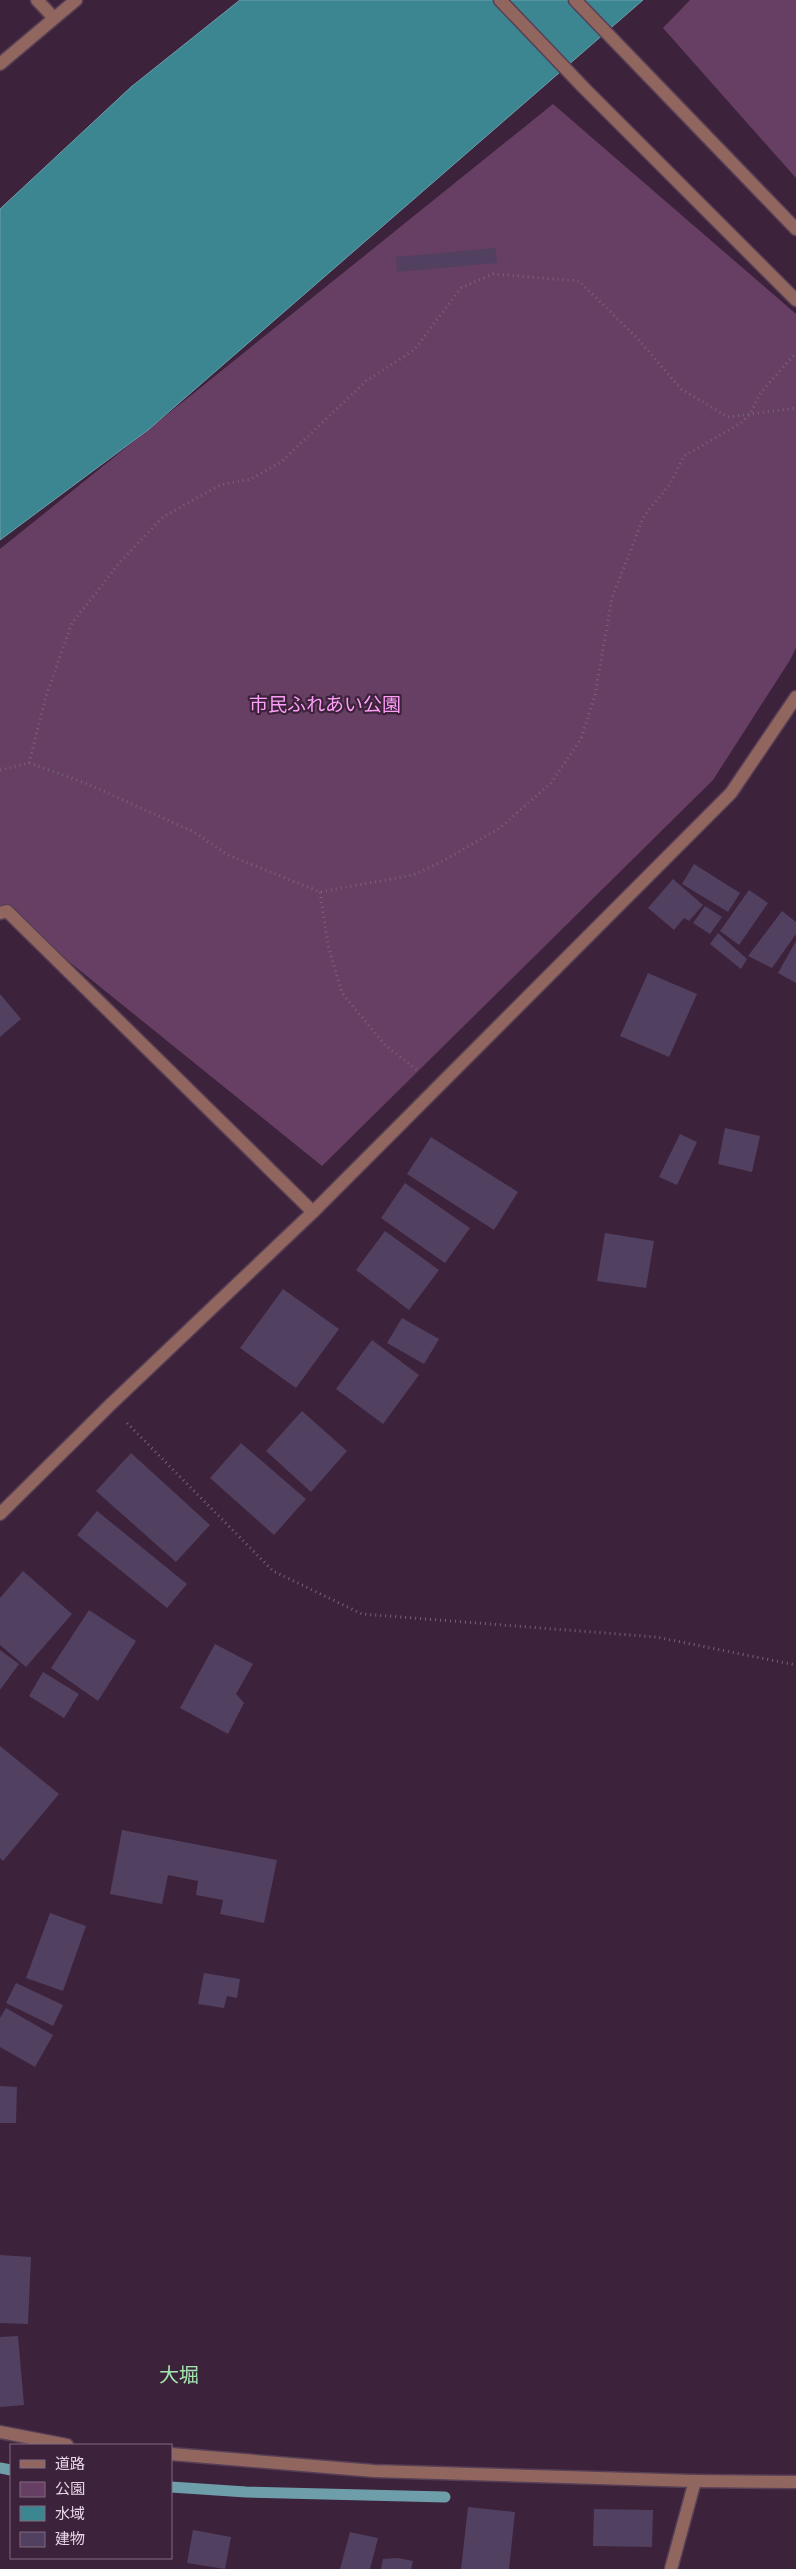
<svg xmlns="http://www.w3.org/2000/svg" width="796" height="2569" font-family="'Titillium Web','Noto Sans JP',sans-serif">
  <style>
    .green { fill: #673f64 }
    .water { fill: #3c8692; stroke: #6f9eab }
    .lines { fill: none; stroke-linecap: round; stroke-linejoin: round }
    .stream { stroke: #6f9eab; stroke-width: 11 }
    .building { fill: #524060 }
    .minor-casing { stroke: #573f56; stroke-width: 15 }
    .path { stroke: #796278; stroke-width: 3; stroke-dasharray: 1 4; stroke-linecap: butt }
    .minor { stroke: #91665f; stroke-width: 12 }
    .labels { text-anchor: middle; stroke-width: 4.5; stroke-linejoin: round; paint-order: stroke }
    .park-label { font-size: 19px; fill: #fd9ff7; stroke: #3c223b }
    .neighbourhood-label { font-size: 20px; fill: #a3e5af; stroke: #3c223b }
  </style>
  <rect width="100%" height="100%" fill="#3c223b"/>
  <!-- green -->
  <g class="green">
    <path d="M 690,0 L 796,0 L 796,178 L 663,28 Z"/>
    <path d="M 553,104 L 796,314 L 796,648 L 790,660 L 713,780 L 322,1166 L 0,906 L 0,549 Z"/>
  </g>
  <!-- water -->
  <path class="water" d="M 240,0 L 643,0 L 148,430 L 0,540 L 0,209 L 131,87 Z"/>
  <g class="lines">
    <!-- stream -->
    <g class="stream">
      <path d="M 0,2468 L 11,2470"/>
      <path d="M 171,2487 L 246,2492 L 445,2497"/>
    </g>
  </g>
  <!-- building -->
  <g class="building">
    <path d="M 496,248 L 497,263 L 397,272 L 396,257 Z"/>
    <path d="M 694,864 L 740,893 L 728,912 L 682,884 Z"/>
    <path d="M 673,879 L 703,905 L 689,921 L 684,918 L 674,930 L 648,908 Z"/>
    <path d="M 749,890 L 768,903 L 739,945 L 720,931 Z"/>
    <path d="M 705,906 L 722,917 L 710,934 L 693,923 Z"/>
    <path d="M 782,911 L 796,922 L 796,934 L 772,968 L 748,956 Z"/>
    <path d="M 718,933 L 747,959 L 741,969 L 710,944 Z"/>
    <path d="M 796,941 L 796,983 L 778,973 Z"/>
    <path d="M 648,973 L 697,994 L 669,1057 L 620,1036 Z"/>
    <path d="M 0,994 L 21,1019 L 0,1037 Z"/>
    <path d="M 725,1128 L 760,1136 L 752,1172 L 718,1164 Z"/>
    <path d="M 680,1134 L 697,1142 L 677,1185 L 659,1177 Z"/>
    <path d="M 431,1137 L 518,1192 L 494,1230 L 407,1174 Z"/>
    <path d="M 405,1183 L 470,1228 L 445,1263 L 381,1218 Z"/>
    <path d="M 385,1231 L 439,1270 L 409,1310 L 356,1270 Z"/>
    <path d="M 605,1233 L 654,1241 L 646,1288 L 597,1281 Z"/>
    <path d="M 283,1289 L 339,1329 L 296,1388 L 240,1348 Z"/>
    <path d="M 402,1318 L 439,1339 L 424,1364 L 387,1343 Z"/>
    <path d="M 372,1340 L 419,1375 L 383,1424 L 336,1389 Z"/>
    <path d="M 302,1411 L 347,1451 L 311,1492 L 266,1451 Z"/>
    <path d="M 241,1443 L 306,1499 L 274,1535 L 210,1478 Z"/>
    <path d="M 131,1453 L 210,1525 L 176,1562 L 96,1491 Z"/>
    <path d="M 97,1511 L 187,1584 L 167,1608 L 77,1535 Z"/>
    <path d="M 23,1571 L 72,1614 L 26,1667 L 0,1645 L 0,1598 Z"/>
    <path d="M 89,1610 L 136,1641 L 98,1701 L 51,1668 Z"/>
    <path d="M 215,1644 L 253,1664 L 236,1694 L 244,1703 L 228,1734 L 180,1708 Z"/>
    <path d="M 0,1650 L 19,1664 L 0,1690 Z"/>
    <path d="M 43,1672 L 79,1694 L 64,1718 L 29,1696 Z"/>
    <path d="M 0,1746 L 59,1794 L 3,1861 L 0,1858 Z"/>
    <path d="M 122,1830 L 277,1860 L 264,1923 L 220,1914 L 223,1900 L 196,1895 L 198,1881 L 168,1875 L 162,1904 L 110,1894 Z"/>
    <path d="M 50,1913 L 86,1926 L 63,1991 L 26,1978 Z"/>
    <path d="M 204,1973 L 240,1979 L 237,1998 L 227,1996 L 224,2008 L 198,2004 Z"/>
    <path d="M 16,1983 L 63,2005 L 53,2026 L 6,2003 Z"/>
    <path d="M 6,2008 L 53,2035 L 35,2067 L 0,2047 L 0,2018 Z"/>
    <path d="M 0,2086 L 17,2087 L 16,2123 L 0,2123 Z"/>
    <path d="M 0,2255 L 31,2257 L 28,2324 L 0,2323 Z"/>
    <path d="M 18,2336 L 24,2405 L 0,2407 L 0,2337 Z"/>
    <path d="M 468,2507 L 515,2512 L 509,2569 L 461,2569 Z"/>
    <path d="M 594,2509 L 653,2510 L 652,2547 L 593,2546 Z"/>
    <path d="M 193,2530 L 231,2537 L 225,2569 L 187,2563 Z"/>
    <path d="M 350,2532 L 378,2538 L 370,2569 L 340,2569 Z"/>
    <path d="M 398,2558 L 413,2561 L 411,2569 L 381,2569 L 383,2559 Z"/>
  </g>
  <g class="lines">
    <!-- minor casing -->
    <g class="minor-casing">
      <g id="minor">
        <path d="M 37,0 L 54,18"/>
        <path d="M 500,0 L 584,88 L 796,300"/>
        <path d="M 575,0 L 796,229"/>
        <path d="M 0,64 L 76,0"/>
        <path d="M 0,913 L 7,911 L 313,1212"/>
        <path d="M 0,1514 L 110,1405 L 313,1212 L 731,793 L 796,697"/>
        <path d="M 0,2432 L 67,2445"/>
        <path d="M 171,2454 L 374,2471 L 695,2481 L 796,2482"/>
        <path d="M 671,2569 L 695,2481"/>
      </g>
    </g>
    <!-- path -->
    <g class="path">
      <path d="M 29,763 L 46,696 L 72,623 L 121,561 L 163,517 L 220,485 L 251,479 L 281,462 L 366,381 L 414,350 L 461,288 L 493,274 L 579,281 L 637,338 L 681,389 L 728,417 L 796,408"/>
      <path d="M 0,770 L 29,763 L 85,783 L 194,832 L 228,855 L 320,892 L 413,875 L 443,861 L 500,828 L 551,783 L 581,739 L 595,695 L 612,598 L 644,516 L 670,484 L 684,456 L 741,423 L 750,414 L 761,392 L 796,353"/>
      <path d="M 320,892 L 328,945 L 342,993 L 385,1045 L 417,1070"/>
      <path d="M 127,1423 L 273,1571 L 362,1614 L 656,1637 L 796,1665"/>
    </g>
    <!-- minor -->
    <use href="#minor" class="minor"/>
  </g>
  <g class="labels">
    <!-- park labels -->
    <g class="park-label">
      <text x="325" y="711">市民ふれあい公園</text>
    </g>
    <!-- neighbourhood labels -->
    <g class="neighbourhood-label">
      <text x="179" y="2382">大堀</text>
    </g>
  </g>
  <!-- legend -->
  <rect x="10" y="2444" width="162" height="115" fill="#3c223b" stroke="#806a7f"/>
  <rect x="20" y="2460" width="25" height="8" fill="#91665f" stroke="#806a7f"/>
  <text x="55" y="2469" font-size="15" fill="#e7d6e6">道路</text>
  <rect x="20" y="2482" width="25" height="15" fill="#673f64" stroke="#806a7f"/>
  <text x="55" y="2494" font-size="15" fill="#e7d6e6">公園</text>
  <rect x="20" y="2506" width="25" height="15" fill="#3c8692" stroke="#806a7f"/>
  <text x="55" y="2519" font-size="15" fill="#e7d6e6">水域</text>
  <rect x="20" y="2532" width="25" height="15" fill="#524060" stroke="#806a7f"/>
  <text x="55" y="2544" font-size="15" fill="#e7d6e6">建物</text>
</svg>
